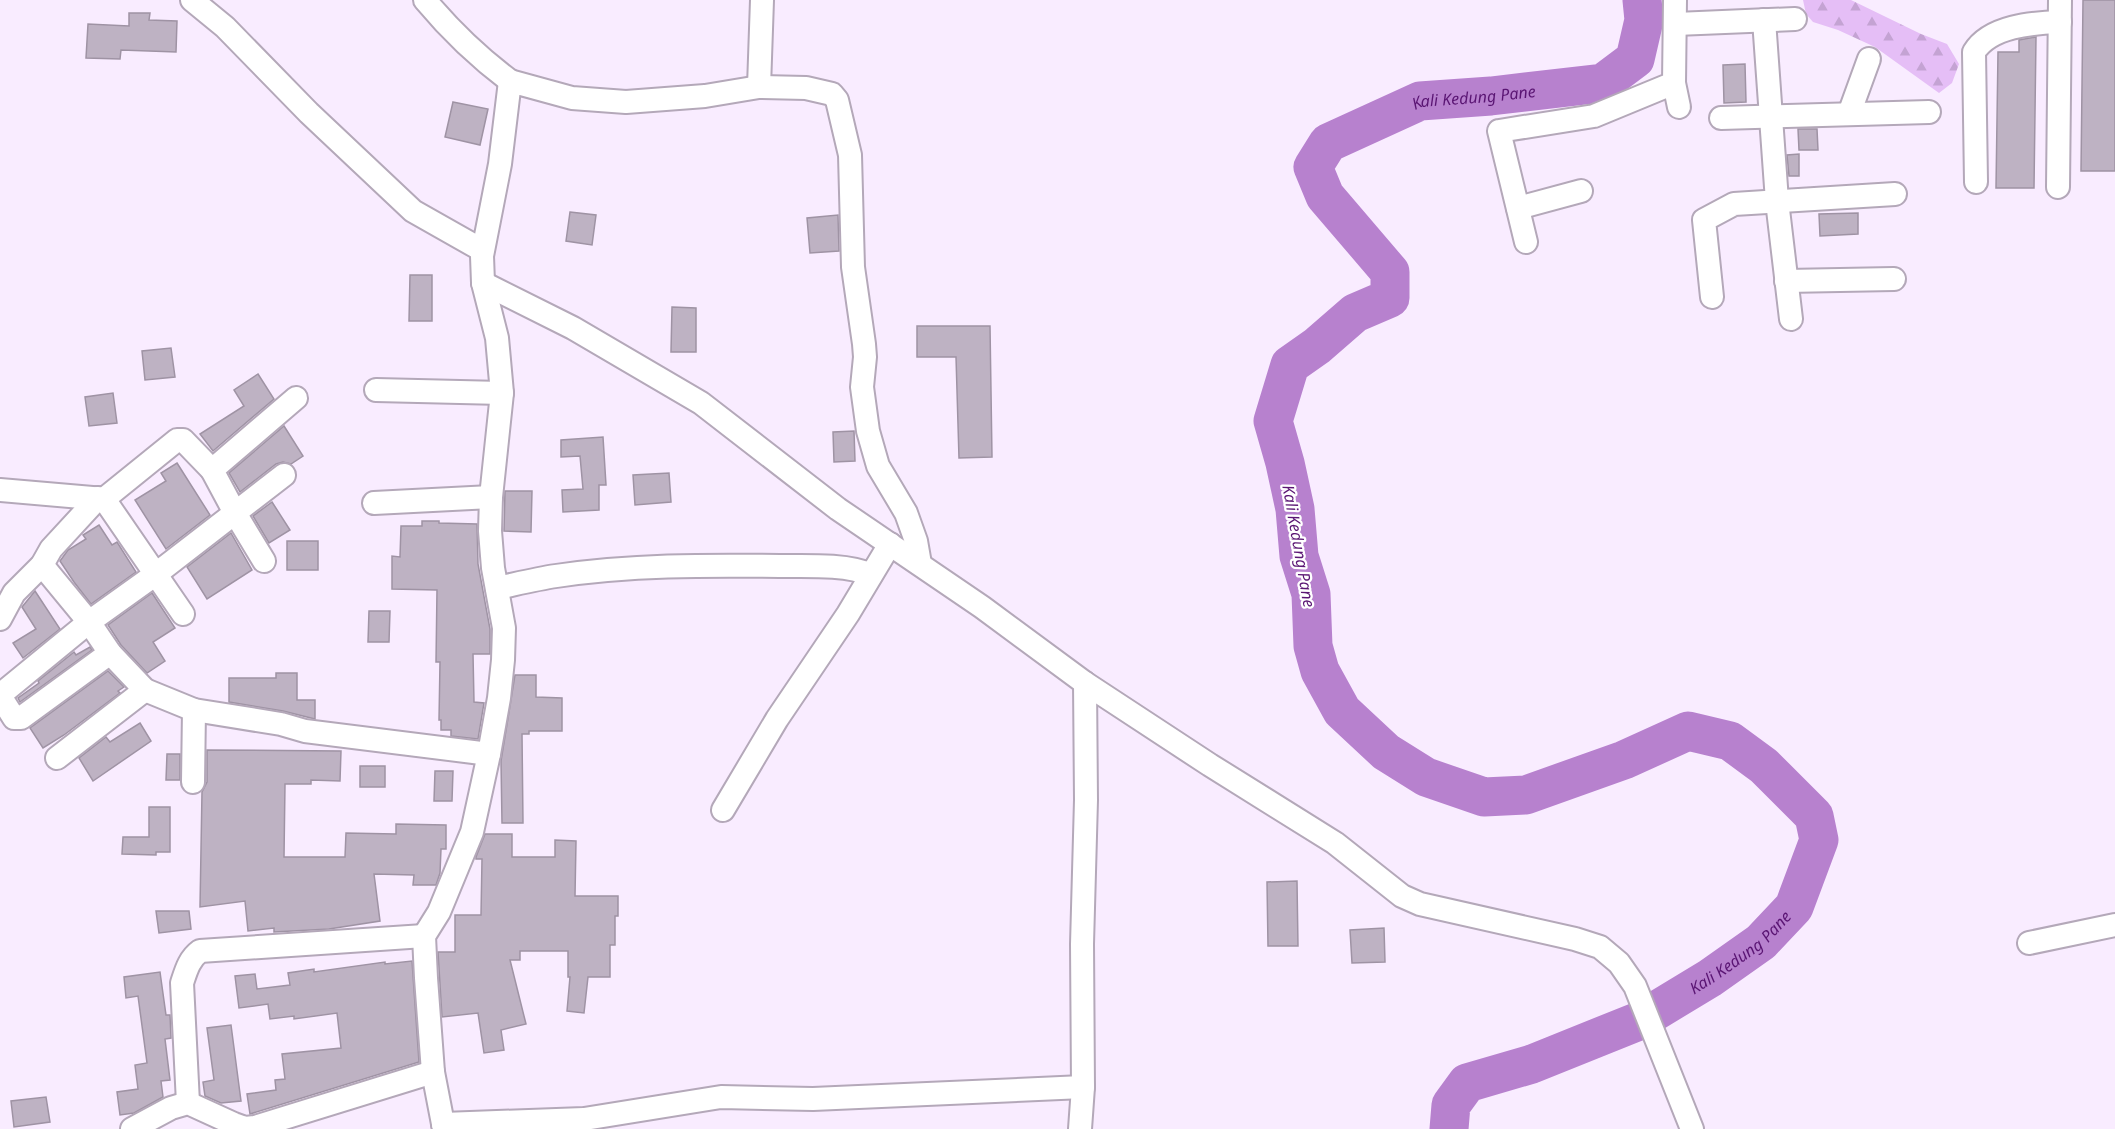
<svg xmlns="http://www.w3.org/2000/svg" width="2115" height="1129" font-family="'Noto Sans',sans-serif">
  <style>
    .forest { fill: url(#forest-firs) }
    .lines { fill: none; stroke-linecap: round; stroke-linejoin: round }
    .river { stroke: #b781ce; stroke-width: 39 }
    .building { fill: #beb2c3; stroke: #9f93a4; stroke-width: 1.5 }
    .minor-casing { stroke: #b4a8b9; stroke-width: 26 }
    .minor { stroke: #fff; stroke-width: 22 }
    .labels { text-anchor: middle; stroke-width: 4.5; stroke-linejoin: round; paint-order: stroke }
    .water-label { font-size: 16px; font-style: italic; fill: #5a1573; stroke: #fff }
  </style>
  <defs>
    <pattern id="forest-firs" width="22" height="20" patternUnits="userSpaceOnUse" patternTransform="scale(1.5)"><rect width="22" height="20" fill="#e5bef6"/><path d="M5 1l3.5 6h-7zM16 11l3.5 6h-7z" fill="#c4a3d3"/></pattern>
  </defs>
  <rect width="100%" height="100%" fill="#f9ecff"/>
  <!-- forest -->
  <path class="forest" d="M 1803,0 L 1851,0 L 1921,34 L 1947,44 L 1959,64 L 1952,83 L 1939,93 L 1875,47 L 1838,30 L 1813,22 L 1806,14 Z"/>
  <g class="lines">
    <!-- river -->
    <path class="river" id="s1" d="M 1449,1129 L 1451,1105 L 1467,1083 L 1532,1064 L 1639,1021 L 1710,978 L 1761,942 L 1794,907 L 1819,840 L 1814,816 L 1764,766 L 1730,741 L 1688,731 L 1624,760 L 1526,795 L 1484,797 L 1426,777 L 1386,752 L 1342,711 L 1320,671 L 1313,646 L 1311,594 L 1299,556 L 1295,509 L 1285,463 L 1273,421 L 1290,365 L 1317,346 L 1355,313 L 1390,298 L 1390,272 L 1325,196 L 1313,167 L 1328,143 L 1420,101 L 1491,96 L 1603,83 L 1635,59 L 1644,20 L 1642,0"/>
  </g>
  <!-- building -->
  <g class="building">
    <path d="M 2083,0 L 2115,0 L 2115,171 L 2081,171 Z"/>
    <path d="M 129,13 L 150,13 L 149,20 L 177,21 L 176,52 L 121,50 L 120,59 L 86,58 L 88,24 L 129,26 Z"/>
    <path d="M 2036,37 L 2034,188 L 1996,188 L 1998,52 L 2019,52 L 2019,40 Z"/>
    <path d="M 1745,64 L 1746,102 L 1724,103 L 1723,65 Z"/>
    <path d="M 453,102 L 488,109 L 480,145 L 445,137 Z"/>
    <path d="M 1798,129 L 1817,129 L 1818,150 L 1799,150 Z"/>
    <path d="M 1799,154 L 1799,176 L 1789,176 L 1787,155 Z"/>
    <path d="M 570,212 L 596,215 L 592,245 L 566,241 Z"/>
    <path d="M 1858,213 L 1858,234 L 1820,236 L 1819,214 Z"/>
    <path d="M 838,215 L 839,251 L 810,253 L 807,218 Z"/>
    <path d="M 410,275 L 432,275 L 432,321 L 409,321 Z"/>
    <path d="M 672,307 L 696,308 L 696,352 L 671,352 Z"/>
    <path d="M 917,326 L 990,326 L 992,457 L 959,458 L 956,357 L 917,357 Z"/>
    <path d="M 171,348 L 175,377 L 145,380 L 142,351 Z"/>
    <path d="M 258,374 L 274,399 L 213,451 L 200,434 L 244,406 L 234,390 Z"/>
    <path d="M 113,393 L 117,423 L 89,426 L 85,397 Z"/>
    <path d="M 284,426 L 303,456 L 291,464 L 283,462 L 276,464 L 240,492 L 229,473 Z"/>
    <path d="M 854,431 L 855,461 L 834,462 L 833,432 Z"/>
    <path d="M 603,437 L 606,485 L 599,485 L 599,510 L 563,512 L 562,490 L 583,489 L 580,456 L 561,457 L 561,440 Z"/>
    <path d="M 177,463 L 210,515 L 166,549 L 135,500 L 166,481 L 161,473 Z"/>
    <path d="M 669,473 L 671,502 L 635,505 L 633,475 Z"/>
    <path d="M 505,491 L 532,491 L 531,532 L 504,531 Z"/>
    <path d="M 272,502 L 290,530 L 269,543 L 253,516 Z"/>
    <path d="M 422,521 L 439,521 L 439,523 L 477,524 L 478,564 L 490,629 L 490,654 L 473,654 L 474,702 L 484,703 L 478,739 L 451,736 L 451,730 L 441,730 L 441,720 L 439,720 L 440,662 L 436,662 L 437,590 L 392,589 L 392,556 L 400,557 L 401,526 L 422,526 Z"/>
    <path d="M 99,525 L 112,545 L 117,542 L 136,572 L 91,604 L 74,582 L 60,561 L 68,550 L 86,539 L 83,535 Z"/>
    <path d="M 231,533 L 252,570 L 207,599 L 187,567 Z"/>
    <rect x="287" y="541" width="31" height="29"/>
    <path d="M 35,591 L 60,629 L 23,658 L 13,643 L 36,629 L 22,607 Z"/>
    <path d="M 152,593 L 175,628 L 153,642 L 165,661 L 147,673 L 121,645 L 108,625 Z"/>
    <path d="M 369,611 L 390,611 L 389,642 L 368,642 Z"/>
    <path d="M 90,647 L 92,650 L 20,702 L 18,698 L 39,683 L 38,681 L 74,652 L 76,655 Z"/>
    <path d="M 108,671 L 124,687 L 118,691 L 120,693 L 64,735 L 43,748 L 30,728 Z"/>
    <path d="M 276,673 L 297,673 L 297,700 L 315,700 L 315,719 L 283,711 L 229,702 L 229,678 L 276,678 Z"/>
    <path d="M 515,675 L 536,675 L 536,697 L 562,698 L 562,731 L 529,731 L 529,734 L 522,734 L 523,823 L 502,823 L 501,761 Z"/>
    <path d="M 140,723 L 151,741 L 93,781 L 79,758 L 106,737 L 110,742 Z"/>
    <path d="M 207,750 L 341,751 L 340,781 L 311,780 L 311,784 L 285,784 L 284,857 L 345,857 L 346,833 L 396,834 L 396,824 L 446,825 L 446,849 L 441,849 L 440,873 L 436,885 L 413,885 L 414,875 L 374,874 L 380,921 L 329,929 L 274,932 L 274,928 L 248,931 L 245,901 L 200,907 L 202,792 L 207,782 Z"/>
    <path d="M 167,754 L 180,754 L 180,780 L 166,780 Z"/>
    <rect x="360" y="766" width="25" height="21"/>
    <path d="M 435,771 L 453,771 L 452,801 L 434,801 Z"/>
    <path d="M 149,807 L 170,807 L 170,852 L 156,852 L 156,855 L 122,854 L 123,837 L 149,837 Z"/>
    <path d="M 485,834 L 512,834 L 512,857 L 555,857 L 555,840 L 576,841 L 575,896 L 618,896 L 618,916 L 615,916 L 615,945 L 610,945 L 610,977 L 588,977 L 584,1013 L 567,1011 L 570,977 L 568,977 L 568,951 L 520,951 L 520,960 L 510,960 L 526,1024 L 501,1030 L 504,1050 L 484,1053 L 478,1013 L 442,1017 L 438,952 L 455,952 L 455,915 L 481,915 L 482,859 L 476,859 L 476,857 Z"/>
    <path d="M 1297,881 L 1298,946 L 1268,946 L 1267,882 Z"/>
    <path d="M 156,911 L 189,911 L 191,929 L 159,933 Z"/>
    <path d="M 1384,928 L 1385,962 L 1352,963 L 1350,930 Z"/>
    <path d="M 412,961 L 419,1062 L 250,1114 L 247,1094 L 276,1090 L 275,1080 L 285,1079 L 282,1054 L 341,1048 L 337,1013 L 294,1019 L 294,1016 L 270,1019 L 268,1004 L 239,1008 L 235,976 L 255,974 L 257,989 L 290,985 L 288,973 L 314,969 L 314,972 L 385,962 L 385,964 Z"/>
    <path d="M 160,972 L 166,1015 L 170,1015 L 171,1038 L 165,1039 L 170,1080 L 161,1081 L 163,1097 L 134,1113 L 120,1115 L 117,1092 L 138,1089 L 135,1065 L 147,1063 L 138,996 L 126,998 L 124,977 Z"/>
    <path d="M 231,1025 L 241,1101 L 221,1103 L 205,1096 L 203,1082 L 214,1080 L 207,1028 Z"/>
    <path d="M 46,1097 L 50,1122 L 14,1127 L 11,1101 Z"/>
  </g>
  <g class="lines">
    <!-- minor casing -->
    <g class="minor-casing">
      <g id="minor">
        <path d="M 192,0 L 225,27 L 309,113 L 413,211 L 482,250"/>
        <path d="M 425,0 C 450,30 478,57 510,81"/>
        <path d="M 1764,20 L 1777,201 L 1791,319"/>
        <path d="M 1676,24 L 1795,19"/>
        <path d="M 1674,83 L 1679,107"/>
        <path d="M 759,87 L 762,0"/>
        <path d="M 1849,114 L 1869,59"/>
        <path d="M 1721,118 L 1929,112"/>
        <path d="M 1976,182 L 1974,52 C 1990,26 2032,23 2060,22"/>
        <path d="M 2058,187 L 2060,0"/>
        <path d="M 1518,208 L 1581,191"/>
        <path d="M 1526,242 L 1499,131 L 1594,116 L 1674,83 L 1675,0"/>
        <path d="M 1786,281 L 1894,279"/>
        <path d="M 483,283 L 573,328 L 701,403 L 838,509 L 982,607 L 1085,683 L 1210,765 L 1335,843 L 1402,896 L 1420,904 L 1575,939 L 1600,947 L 1619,963 L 1635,986 L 1692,1129"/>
        <path d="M 1712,297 L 1704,220 L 1734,204 L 1895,194"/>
        <path d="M 376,390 L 502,393"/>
        <path d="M 0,490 L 104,499 L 183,614"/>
        <path d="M 104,499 L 177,440 L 183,440 L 212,470"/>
        <path d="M 374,503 L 491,497"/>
        <path d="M 264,561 L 235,513 L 212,470 L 296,398"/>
        <path d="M 42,565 L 89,622 L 110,653 L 145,690 L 57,758"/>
        <path d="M 497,588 C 516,584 536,579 556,576 C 630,565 705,565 780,566 C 805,566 849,564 871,575"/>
        <path d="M 0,619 L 14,593 L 42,565 L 51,549 L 98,498"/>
        <path d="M 145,690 L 194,710 L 281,724 L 305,731 L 489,754"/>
        <path d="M 0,695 L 89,622 L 156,574 L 284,475"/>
        <path d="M 0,696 L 14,718 L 21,718 L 110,653"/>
        <path d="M 193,782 L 194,710"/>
        <path d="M 723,810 L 777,719 L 848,614 L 890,544"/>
        <path d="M 2029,943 L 2115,925"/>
        <path d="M 188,1103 L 182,983 C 186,971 189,959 200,951 L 424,936"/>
        <path d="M 443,1124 L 584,1119 L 721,1097 L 813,1099 L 1083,1087"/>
        <path d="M 132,1129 L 171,1108 L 188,1103 L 234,1124 L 245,1128 L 255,1127 L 433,1072"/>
        <path d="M 444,1129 L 433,1072 L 426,978 L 424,936 L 439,912 L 472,832 L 489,754 L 499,698 L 503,660 L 504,628 L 493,568 L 490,531 L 491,497 L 502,393 L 497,338 L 483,283 L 482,256 L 500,164 L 510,81 L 572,98 L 626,102 L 705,96 L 759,87 L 806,88 L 832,94 L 837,100 L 850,155 L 853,267 L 864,344 L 865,357 L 862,387 L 868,431 L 878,466 L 906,513 L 916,541 L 920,564"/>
        <path d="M 1080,1129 L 1083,1087 L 1082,944 L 1086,800 L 1085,683"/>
      </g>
    </g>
    <!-- minor -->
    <use href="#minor" class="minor"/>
  </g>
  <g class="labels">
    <!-- water labels -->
    <g class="water-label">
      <text dy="6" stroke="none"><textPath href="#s1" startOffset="1887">Kali Kedung Pane</textPath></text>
      <text transform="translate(1299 546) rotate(80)" y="6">Kali Kedung Pane</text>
      <text dy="6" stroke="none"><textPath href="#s1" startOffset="357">Kali Kedung Pane</textPath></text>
    </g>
  </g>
</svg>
